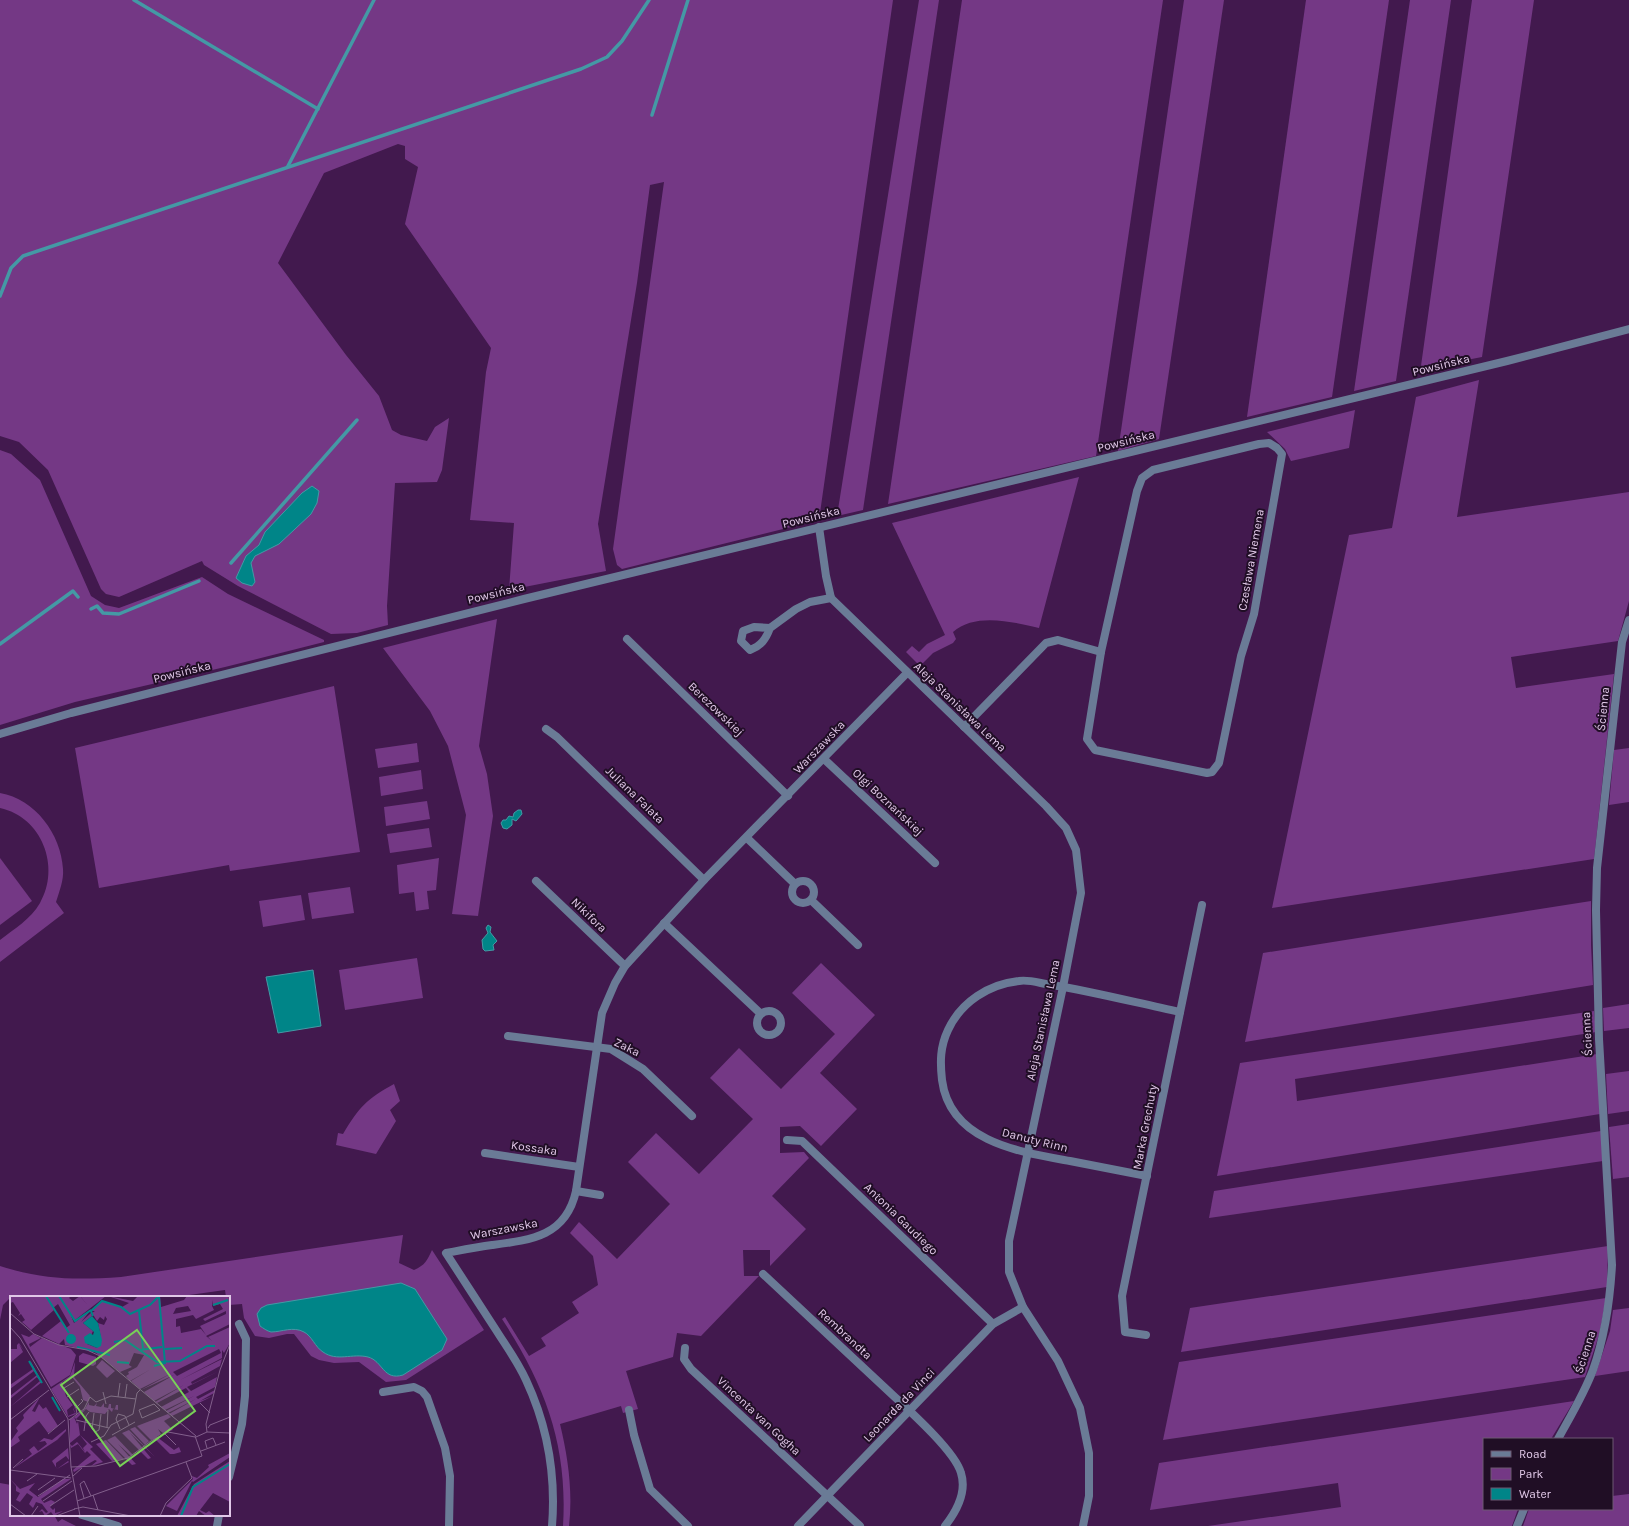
<svg xmlns="http://www.w3.org/2000/svg" width="1629" height="1526" font-family="Karla,sans-serif">
  <style>
    .green { fill: #743885 }
    .water { fill: #008588; stroke: #4499a5 }
    .lines { fill: none; stroke-linecap: round; stroke-linejoin: round }
    .stream { stroke: #4499a5; stroke-width: 3.5 }
    .street { stroke: #6a7b96; stroke-width: 8 }
    .labels { text-anchor: middle; stroke-width: 4; stroke-linejoin: round; paint-order: stroke }
    .street-label { font-size: 12px; fill: #e1c8e8; stroke: #200e25 }
    .inset-river { fill: none; stroke: #008588; stroke-width: 2 }
    .inset-road { fill: none; stroke: #825f8c; stroke-width: 1 }
    .view { fill: #78d158; fill-opacity: 0.15; stroke: #78d158; stroke-width: 2 }
    .inset-edge { fill: none; stroke: #e1c8e8; stroke-width: 2 }
  </style>
  <rect width="100%" height="100%" fill="#42194e"/>
  <!-- green -->
  <g class="green">
    <path d="M 0,0 L 893,0 L 819,520 L 622,569 L 617,565 L 613,549 L 664,182 L 650,185 L 637,283 L 598,524 L 606,571 L 509,590 L 514,523 L 470,520 L 486,372 L 491,348 L 405,224 L 418,167 L 405,159 L 405,146 L 398,144 L 324,173 L 278,263 L 346,355 L 379,396 L 392,430 L 401,435 L 427,441 L 435,427 L 449,418 L 442,470 L 437,482 L 395,483 L 387,606 L 388,625 L 357,633 L 331,634 L 238,586 L 204,565 L 202,561 L 119,597 L 106,594 L 101,589 L 48,470 L 19,442 L 0,436 Z"/>
    <path d="M 919,0 L 939,0 L 863,510 L 837,516 Z"/>
    <path d="M 962,0 L 1163,0 L 1096,456 L 888,504 Z"/>
    <path d="M 1184,0 L 1224,0 L 1159,439 L 1118,451 Z"/>
    <path d="M 1306,0 L 1389,0 L 1332,397 L 1247,417 Z"/>
    <path d="M 1410,0 L 1451,0 L 1396,381 L 1354,391 Z"/>
    <path d="M 1472,0 L 1534,0 L 1482,357 L 1451,363 L 1420,373 Z"/>
    <path d="M 1479,380 L 1457,517 L 1629,492 L 1629,601 L 1618,641 L 1511,657 L 1516,688 L 1614,674 L 1594,859 L 1272,908 L 1349,535 L 1392,528 L 1416,397 Z"/>
    <path d="M 1355,410 L 1349,448 L 1291,461 L 1285,449 L 1267,432 Z"/>
    <path d="M 0,450 L 11,454 L 40,480 L 91,596 L 105,605 L 119,608 L 202,577 L 228,594 L 324,640 L 324,642 L 225,667 L 75,702 L 0,725 Z"/>
    <path d="M 1079,477 L 1039,628 C 1014,622 975,612 953,632 L 956,639 L 953,643 L 933,653 L 920,666 L 906,652 L 912,646 L 919,652 L 927,644 L 945,635 L 892,523 Z"/>
    <path d="M 497,619 L 479,746 L 487,774 L 493,816 L 478,916 L 452,914 L 466,815 L 448,746 L 430,711 L 383,648 Z"/>
    <path d="M 334,686 L 360,852 L 230,871 L 229,865 L 99,888 L 75,748 Z"/>
    <path d="M 417,743 L 419,762 L 378,768 L 375,749 Z"/>
    <path d="M 1629,748 L 1629,802 L 1609,805 L 1614,750 Z"/>
    <path d="M 421,770 L 423,789 L 381,796 L 379,777 Z"/>
    <path d="M 0,793 C 35,799 61,834 63,869 C 64,880 59,892 56,902 L 64,913 L 0,962 L 0,940 C 14,929 31,919 40,903 C 61,867 42,817 0,808 Z"/>
    <path d="M 427,801 L 430,819 L 386,826 L 384,807 Z"/>
    <path d="M 429,828 L 432,847 L 390,853 L 387,834 Z"/>
    <path d="M 0,858 L 32,901 L 0,925 Z"/>
    <path d="M 439,858 L 436,890 L 427,891 L 429,909 L 416,911 L 414,892 L 399,894 L 397,865 Z"/>
    <path d="M 350,887 L 354,913 L 312,919 L 308,893 Z"/>
    <path d="M 301,895 L 305,920 L 263,927 L 259,901 Z"/>
    <path d="M 1591,901 L 1591,945 L 1593,985 L 1245,1042 L 1263,953 Z"/>
    <path d="M 417,958 L 423,998 L 345,1010 L 339,970 Z"/>
    <path d="M 821,963 L 875,1015 L 820,1073 L 857,1109 L 821,1146 L 800,1126 L 780,1127 L 780,1153 L 804,1152 L 809,1158 L 772,1196 L 806,1229 L 770,1266 L 770,1250 L 743,1250 L 744,1276 L 759,1276 L 701,1336 L 677,1333 L 673,1357 L 626,1371 L 638,1409 L 623,1413 L 621,1406 L 560,1424 C 568,1457 573,1492 569,1526 L 563,1526 C 568,1445 545,1385 502,1319 L 505,1317 L 529,1356 L 546,1346 L 541,1338 L 579,1313 L 572,1302 L 598,1285 L 593,1256 L 570,1233 L 579,1222 L 617,1259 L 670,1204 L 628,1162 L 656,1133 L 699,1174 L 753,1119 L 710,1078 L 739,1048 L 781,1089 L 835,1034 L 792,993 Z"/>
    <path d="M 1629,1004 L 1629,1028 L 1604,1031 L 1603,1008 Z"/>
    <path d="M 1594,1011 L 1596,1032 L 1295,1079 L 1297,1101 L 1597,1054 L 1600,1114 L 1217,1176 L 1240,1063 Z"/>
    <path d="M 1629,1071 L 1629,1111 L 1608,1114 L 1606,1074 Z"/>
    <path d="M 394,1084 L 400,1101 L 390,1110 L 396,1121 L 376,1154 L 336,1145 L 338,1133 L 343,1134 C 359,1107 367,1099 394,1084 Z"/>
    <path d="M 1629,1124 L 1629,1177 L 1613,1179 L 1609,1127 Z"/>
    <path d="M 1601,1131 L 1603,1161 L 1209,1218 L 1214,1191 Z"/>
    <path d="M 403,1235 L 399,1263 L 414,1270 C 425,1265 427,1261 432,1250 L 484,1330 L 406,1380 L 386,1382 L 359,1362 L 334,1363 L 319,1360 L 311,1356 L 294,1334 L 287,1334 L 269,1338 L 255,1336 L 244,1318 L 242,1304 L 229,1305 L 229,1297 L 226,1297 L 225,1290 L 175,1297 L 11,1297 L 3,1305 L 0,1320 L 0,1266 C 44,1280 76,1280 121,1277 Z"/>
    <path d="M 1608,1246 L 1607,1287 L 1181,1352 L 1190,1308 Z"/>
    <path d="M 1606,1298 L 1600,1332 L 1585,1377 L 1163,1440 L 1179,1362 Z"/>
    <path d="M 1629,1308 L 1629,1371 L 1595,1376 L 1610,1331 L 1613,1310 Z"/>
    <path d="M 1574,1401 L 1551,1439 L 1484,1439 L 1484,1509 L 1518,1509 L 1512,1526 L 1208,1526 L 1341,1507 L 1338,1483 L 1150,1510 L 1159,1463 Z"/>
    <path d="M 0,1483 L 11,1485 L 11,1515 L 54,1515 L 58,1522 L 62,1519 L 76,1526 L 0,1526 Z"/>
    <path d="M 1629,1494 L 1629,1526 L 1523,1526 L 1529,1509 L 1612,1509 L 1612,1496 Z"/>
  </g>
  <!-- water -->
  <g class="water">
    <path d="M 312,486 L 319,491 L 317,503 L 311,514 L 279,544 L 255,556 L 251,563 L 255,582 L 252,586 L 242,583 L 236,578 L 246,556 L 259,545 L 265,532 L 302,493 Z"/>
    <path d="M 518,810 L 521,810 L 522,814 L 516,821 L 512,819 L 512,825 L 507,829 L 503,828 L 501,823 L 503,820 L 506,820 L 509,816 L 513,817 L 514,813 Z"/>
    <path d="M 488,925 L 491,927 L 490,932 L 497,941 L 493,945 L 494,950 L 485,951 L 483,949 L 482,940 L 488,933 L 486,928 Z"/>
    <path d="M 313,970 L 321,1026 L 278,1033 L 266,977 Z"/>
    <path d="M 401,1283 L 415,1289 L 447,1339 L 442,1350 L 403,1375 C 383,1381 383,1361 368,1357 C 352,1353 337,1362 323,1352 C 315,1347 312,1336 304,1332 C 293,1326 282,1332 271,1332 C 267,1331 263,1328 260,1326 L 257,1314 L 261,1308 L 267,1305 Z"/>
  </g>
  <g class="lines">
    <!-- stream -->
    <g class="stream">
      <path d="M 134,0 L 318,109"/>
      <path d="M 652,115 L 688,0"/>
      <path d="M 288,166 L 374,0"/>
      <path d="M 0,296 L 11,268 L 23,256 L 581,69 L 607,57 L 622,41 L 649,0"/>
      <path d="M 231,563 L 357,420"/>
      <path d="M 91,609 L 97,606 L 103,613 L 119,614 L 199,581"/>
      <path d="M 0,644 L 73,591 L 78,597"/>
    </g>
    <!-- street -->
    <g class="street">
      <path d="M 1269,443 L 1277,448 L 1282,454 L 1254,614 L 1241,656 L 1219,763 L 1212,772 L 1207,773 L 1095,750 L 1087,739 L 1101,652 L 1137,491 L 1142,478 L 1153,470 L 1259,444 Z"/>
      <path d="M 819,527 L 826,576 L 831,598 L 1046,806 L 1066,828 L 1076,850 L 1081,893 L 1063,987 L 1009,1241 L 1009,1272 L 1023,1307 L 1058,1361 L 1080,1408 L 1089,1453 L 1089,1496 L 1083,1526"/>
      <path d="M 770,628 C 766,639 761,646 750,650 L 741,641 L 743,631 L 754,627 L 770,628 L 796,609 L 810,602 L 831,598"/>
      <path d="M 627,639 L 788,796"/>
      <path d="M 964,727 L 1046,643 L 1058,640 L 1101,652"/>
      <path d="M 546,729 L 557,737 L 704,880"/>
      <path d="M 0,734 L 71,713 L 524,599 L 1507,361 L 1629,329"/>
      <path d="M 824,759 L 935,863"/>
      <path d="M 747,838 L 795,884"/>
      <circle cx="803" cy="892" r="11"/>
      <path d="M 536,881 L 625,966"/>
      <path d="M 811,900 L 858,945"/>
      <path d="M 664,923 L 761,1014"/>
      <circle cx="769" cy="1023" r="12"/>
      <path d="M 508,1036 L 611,1049 L 643,1069 L 692,1116"/>
      <path d="M 787,1140 L 802,1141 L 993,1324"/>
      <path d="M 485,1153 L 579,1167"/>
      <path d="M 1147,1176 C 1121,1171 1096,1166 1070,1161 C 1020,1152 950,1142 942,1080 C 940,1062 940,1047 948,1030 C 961,1002 989,984 1019,981 C 1029,979 1042,984 1052,985 C 1095,992 1137,1003 1180,1012"/>
      <path d="M 576,1191 L 600,1195"/>
      <path d="M 763,1274 C 803,1311 843,1349 883,1386 C 902,1404 955,1450 961,1473 C 967,1492 956,1512 945,1526"/>
      <path d="M 1146,1335 L 1125,1332 L 1122,1296 L 1202,905"/>
      <path d="M 685,1348 L 684,1359 L 691,1369 L 860,1526"/>
      <path d="M 383,1392 L 414,1387 L 422,1391 L 427,1397 L 445,1448 L 450,1476 L 449,1526"/>
      <path d="M 629,1410 L 634,1435 L 650,1489 L 688,1526"/>
      <path d="M 1558,1439 C 1570,1417 1584,1394 1593,1370 C 1605,1336 1610,1301 1612,1265 L 1599,1039 L 1596,910 L 1597,868 L 1622,642 L 1629,620"/>
      <path d="M 229,1477 L 242,1424 L 245,1396 L 246,1339 L 239,1324"/>
      <path d="M 82,1515 L 118,1526"/>
      <path d="M 217,1526 L 219,1515"/>
      <path d="M 552,1526 C 556,1476 547,1425 526,1380 C 518,1362 506,1346 496,1330 C 479,1304 463,1279 446,1253 C 462,1250 477,1247 492,1245 C 532,1240 566,1236 576,1191 L 602,1013 L 615,983 L 625,966 L 704,880 L 907,673"/>
      <path d="M 798,1526 L 993,1324 L 1023,1307"/>
      <path d="M 1517,1526 L 1524,1509"/>
    </g>
  </g>
  <g class="labels">
    <!-- street labels -->
    <g class="street-label">
      <text transform="translate(1441 365) rotate(-14)" y="4">Powsińska</text>
      <text transform="translate(1126 441) rotate(-14)" y="4">Powsińska</text>
      <text transform="translate(811 517) rotate(-14)" y="4">Powsińska</text>
      <text transform="translate(1251 560) rotate(-80)" y="4">Czesława Niemena</text>
      <text transform="translate(496 593) rotate(-14)" y="4">Powsińska</text>
      <text transform="translate(182 672) rotate(-14)" y="4">Powsińska</text>
      <text transform="translate(960 707) rotate(44)" y="4">Aleja Stanisława Lema</text>
      <text transform="translate(716 709) rotate(44)" y="4">Berezowskiej</text>
      <text transform="translate(1603 709) rotate(-84)" y="4">Ścienna</text>
      <text transform="translate(819 747) rotate(-46)" y="4">Warszawska</text>
      <text transform="translate(635 795) rotate(44)" y="4">Juliana Falata</text>
      <text transform="translate(888 802) rotate(43)" y="4">Olgi Boznańskiej</text>
      <text transform="translate(589 915) rotate(44)" y="4">Nikifora</text>
      <text transform="translate(1043 1020) rotate(-78)" y="4">Aleja Stanisława Lema</text>
      <text transform="translate(1587 1034) rotate(-93)" y="4">Ścienna</text>
      <text transform="translate(627 1047) rotate(26)" y="4">Zaka</text>
      <text transform="translate(1145 1127) rotate(-79)" y="4">Marka Grechuty</text>
      <text transform="translate(1035 1140) rotate(14)" y="4">Danuty Rinn</text>
      <text transform="translate(534 1148) rotate(8)" y="4">Kossaka</text>
      <text transform="translate(901 1219) rotate(44)" y="4">Antonia Gaudiego</text>
      <text transform="translate(504 1229) rotate(-11)" y="4">Warszawska</text>
      <text transform="translate(845 1334) rotate(43)" y="4">Rembrandta</text>
      <text transform="translate(1585 1352) rotate(-72)" y="4">Ścienna</text>
      <text transform="translate(899 1405) rotate(-46)" y="4">Leonarda da Vinci</text>
      <text transform="translate(759 1416) rotate(43)" y="4">Vincenta van Gogha</text>
    </g>
  </g>
  <!-- overview -->
  <g transform="translate(10 1296)">
    <rect width="220" height="220" fill="#42194e"/>
    <path d="M 0,0 L 61,0 L 59,2 L 63,5 L 70,0 L 79,11 L 71,1 L 96,0 L 65,24 L 61,20 L 64,27 L 80,15 L 71,26 L 81,17 L 82,20 L 73,27 L 83,35 L 77,48 L 87,52 L 91,42 L 88,27 L 94,29 L 97,23 L 95,20 L 94,24 L 90,21 L 87,25 L 82,17 L 85,15 L 81,15 L 92,5 L 112,11 L 119,7 L 98,0 L 123,5 L 128,0 L 150,0 L 151,11 L 174,4 L 177,0 L 220,1 L 220,28 L 196,40 L 202,45 L 198,41 L 220,31 L 220,47 L 214,57 L 212,54 L 212,62 L 170,84 L 212,63 L 210,70 L 181,86 L 182,88 L 209,75 L 177,91 L 181,95 L 207,81 L 205,91 L 186,101 L 188,103 L 205,94 L 204,97 L 190,105 L 203,100 L 162,120 L 159,118 L 186,103 L 158,117 L 156,115 L 184,100 L 155,114 L 151,111 L 179,96 L 176,92 L 147,107 L 145,106 L 174,89 L 144,105 L 134,96 L 164,79 L 131,94 L 162,77 L 130,93 L 121,85 L 141,73 L 120,85 L 116,80 L 119,78 L 118,76 L 127,71 L 134,59 L 124,57 L 119,69 L 122,71 L 110,76 L 85,56 L 55,49 L 54,43 L 49,48 L 32,40 L 51,25 L 58,35 L 56,32 L 60,29 L 48,8 L 43,12 L 44,14 L 21,34 L 12,26 L 15,24 L 11,18 L 8,20 L 10,17 L 3,6 L 0,7 ZM 202,4 L 203,10 L 210,8 L 213,13 L 193,23 L 195,25 L 216,15 L 216,18 L 190,30 L 196,39 L 191,33 L 171,37 L 170,30 L 166,31 L 166,23 L 183,19 L 186,23 L 204,14 L 202,10 ZM 178,10 L 181,15 L 163,18 L 166,12 ZM 209,53 L 211,57 L 167,80 L 163,76 ZM 11,38 L 19,41 L 23,38 L 31,42 L 19,48 L 20,51 L 32,42 L 61,53 L 66,59 L 60,79 L 41,91 ZM 9,47 L 15,56 L 9,48 L 13,56 L 0,67 L 0,53 L 7,53 L 7,49 ZM 73,57 L 86,61 L 86,68 L 83,70 L 69,66 L 69,60 ZM 20,64 L 32,86 L 0,111 L 30,85 L 27,81 L 0,103 L 0,100 L 27,79 L 24,75 L 0,93 L 0,89 L 23,73 ZM 92,64 L 105,75 L 97,82 L 86,71 ZM 65,66 L 64,81 L 80,100 L 78,106 L 73,104 L 70,91 L 62,81 L 52,86 L 56,100 L 65,112 L 65,116 L 65,113 L 63,109 L 57,114 L 58,120 L 65,117 L 63,113 L 63,112 L 66,118 L 58,121 L 41,93 L 60,80 ZM 30,101 L 22,115 L 25,116 L 29,108 L 33,113 L 36,111 L 48,130 L 38,137 L 29,125 L 8,141 L 10,145 L 0,152 L 0,146 L 8,135 L 6,132 L 14,122 L 13,119 ZM 79,106 L 79,109 L 84,110 L 87,107 L 86,110 L 91,111 L 94,107 L 94,111 L 98,112 L 99,108 L 101,108 L 101,112 L 105,113 L 106,109 L 108,109 L 108,114 L 103,113 L 102,116 L 99,113 L 95,118 L 80,116 L 76,113 L 66,123 L 64,121 L 74,114 ZM 158,118 L 161,121 L 154,125 L 163,134 L 153,137 L 148,133 L 151,138 L 147,141 L 164,154 L 169,151 L 171,156 L 164,158 L 160,158 L 145,143 L 141,144 L 127,130 ZM 64,121 L 67,128 L 68,125 L 70,139 L 83,151 L 80,153 L 93,166 L 81,170 L 87,165 L 85,164 L 64,176 L 63,174 L 81,159 L 77,155 L 75,157 L 68,148 L 61,152 L 60,148 L 62,150 L 67,146 L 68,147 L 75,156 L 73,152 L 77,148 L 70,139 L 60,147 L 60,123 ZM 56,130 L 56,135 L 47,144 L 4,172 L 22,158 L 19,154 L 24,150 L 28,155 L 37,148 L 35,145 L 29,146 L 34,142 L 42,144 L 56,133 ZM 125,131 L 139,145 L 135,149 L 120,133 ZM 119,134 L 145,161 L 120,137 L 141,162 L 138,163 L 112,137 ZM 105,140 L 123,159 L 121,160 L 108,148 L 126,168 L 122,169 L 97,144 ZM 96,144 L 114,163 L 102,165 L 86,148 L 92,146 L 100,155 L 93,145 ZM 58,152 L 59,164 L 56,160 L 46,167 L 46,171 L 47,173 L 58,165 L 59,166 L 47,173 L 42,165 ZM 220,157 L 220,161 L 183,186 L 182,185 L 167,215 L 156,210 L 183,183 L 182,180 L 187,182 L 199,171 L 198,169 ZM 220,165 L 220,206 L 203,197 L 190,214 L 196,217 L 199,215 L 205,220 L 196,220 L 189,215 L 186,220 L 167,220 L 184,188 ZM 0,183 L 10,193 L 25,187 L 19,194 L 28,201 L 53,183 L 61,183 L 31,203 L 34,207 L 41,204 L 45,206 L 40,211 L 43,214 L 45,212 L 45,217 L 53,215 L 44,220 L 41,216 L 35,220 L 32,215 L 29,216 L 32,213 L 36,217 L 38,216 L 32,208 L 26,206 L 23,212 L 19,208 L 23,201 L 17,197 L 10,206 L 6,204 L 10,197 L 6,195 L 6,190 Z" fill="#743885" fill-rule="evenodd"/>
    <path d="M 82,20 L 88,27 L 92,44 L 91,50 L 87,52 L 75,47 L 74,41 L 80,37 L 83,39 L 84,36 L 73,27 ZM56 43a5 5 0 1 1 10 0a5 5 0 1 1-10 0Z" fill="#008588"/>
    <path class="inset-river" d="M 36,0 L 59,37M 49,0 L 65,25 L 81,14M 203,9 L 218,4M 129,15 L 133,53M 83,20 L 81,15 L 92,5 L 111,11 L 120,18 L 140,9 L 149,0M 104,46 L 115,44 L 147,66 L 170,65 L 197,50 L 205,50M 67,51 L 100,59M 155,53 L 172,52M 129,54 L 152,51M 19,65 L 32,87M 107,66 L 119,67M 144,70 L 155,67 L 149,1M 42,101 L 50,115M 171,220 L 183,191 L 220,168"/>
    <path class="inset-road" d="M 0,17 L 24,38 L 49,49 L 77,54 L 90,60 L 186,140M 0,31 L 10,42 L 58,123 L 61,171 L 70,220M 64,86 L 54,92 L 66,112 L 67,118M 93,96 L 96,108M 57,101 L 69,93M 108,101 L 110,87M 115,102 L 117,88M 190,107 L 200,117M 144,108 L 150,114 L 132,122 L 129,114 ZM 66,112 L 73,105 L 71,103M 84,117 L 82,133 L 85,136 L 89,134 L 91,118M 0,124 L 39,94M 59,124 L 74,113 L 80,101 L 86,106 L 101,100 L 126,103M 66,124 L 99,132M 97,131 L 98,114M 198,132 L 200,129 L 220,121M 110,133 L 106,123 L 108,118 L 115,120 L 119,129M 74,135 L 76,120 L 79,116M 197,136 L 196,128 L 210,74 L 220,48M 154,137 L 166,149M 38,138 L 55,124M 102,139 L 125,126M 186,141 L 197,136 L 220,137M 81,146 L 94,140 L 101,129 L 123,118 L 127,97 L 130,94M 197,152 L 195,145 L 203,142 L 206,149M 191,155 L 215,146M 61,171 L 86,170 L 118,162 L 141,145 L 158,136 L 185,141M 3,172 L 13,163M 0,174 L 61,182M 63,180 L 72,172M 17,185 L 27,178M 28,194 L 45,182M 83,199 L 88,214M 28,200 L 60,179M 74,202 L 70,188 L 74,185 L 81,200M 33,205 L 62,185M 67,205 L 192,160 L 185,140M 0,208 L 16,220M 40,210 L 64,194M 64,213 L 73,211 L 121,220M 21,220 L 28,210M 46,220 L 65,213M 150,220 L 156,207 L 182,182 L 176,166"/>
    <path class="view" d="M 127,34 L 185,115 L 110,170 L 51,89 Z"/>
    <rect width="220" height="220" class="inset-edge"/>
  </g>
  <!-- legend -->
  <rect x="1483" y="1438" width="130" height="72" fill="#200e25" stroke="#6d5873"/>
  <rect x="1491" y="1451" width="20" height="6" fill="#6a7b96" stroke="#6d5873"/>
  <text x="1519" y="1458" font-size="12" fill="#e1c8e8">Road</text>
  <rect x="1491" y="1468" width="20" height="12" fill="#743885" stroke="#6d5873"/>
  <text x="1519" y="1478" font-size="12" fill="#e1c8e8">Park</text>
  <rect x="1491" y="1488" width="20" height="12" fill="#008588" stroke="#6d5873"/>
  <text x="1519" y="1498" font-size="12" fill="#e1c8e8">Water</text>
</svg>
